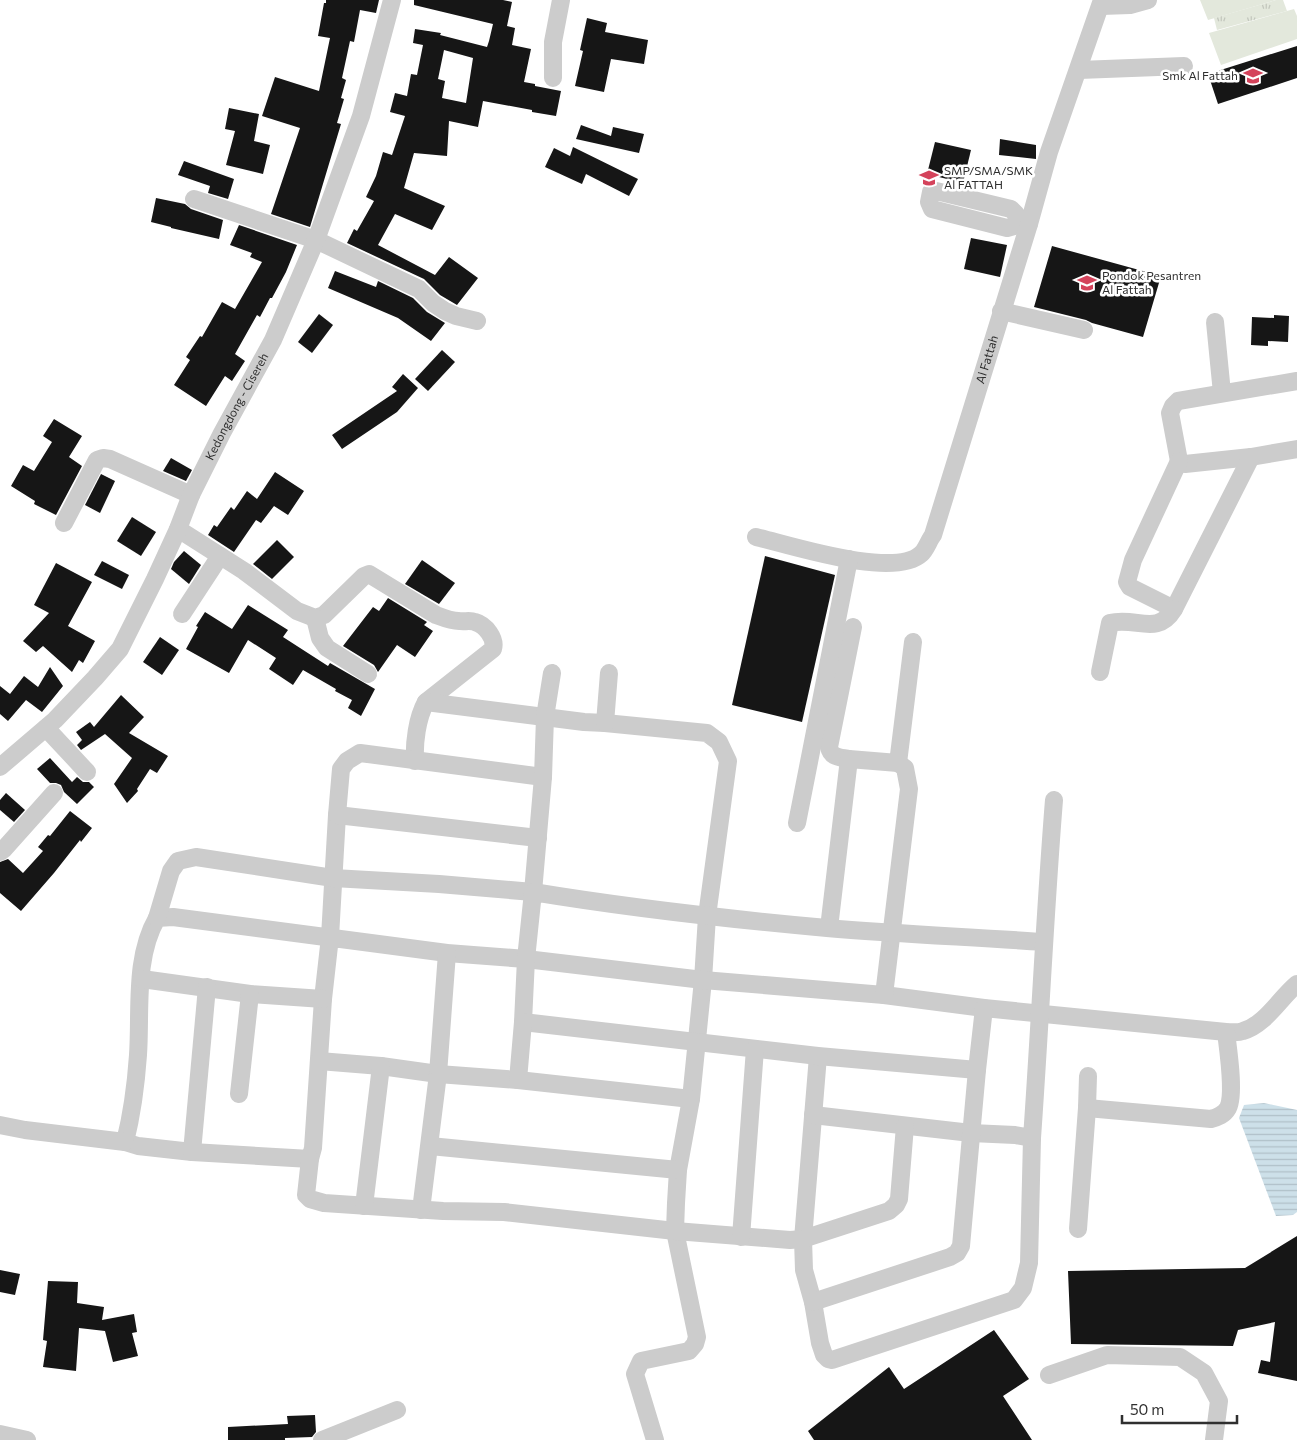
<svg xmlns="http://www.w3.org/2000/svg" width="1297" height="1440" font-family="Commissioner,sans-serif">
  <style>
    .park { fill: url(#park-tufts) }
    .pitch { fill: #e3e8dc }
    .water { fill: url(#water-rules) }
    .building { fill: #161616; fill-rule: evenodd }
    .lines { fill: none; stroke-linecap: round; stroke-linejoin: round }
    .minor { stroke: #ccc; stroke-width: 18 }
    .labels { text-anchor: middle; stroke-width: 5; stroke-linejoin: round; paint-order: stroke }
    .poi-label { font-size: 12px; fill: #2f2f2f; stroke: #fff; text-anchor: start }
    .street-label { font-size: 12px; fill: #2f2f2f; stroke: #fff }
  </style>
  <defs>
    <pattern id="park-tufts" width="24" height="20" patternUnits="userSpaceOnUse" patternTransform="scale(1.25)"><rect width="24" height="20" fill="#e3e8dc"/><path d="M3 7l-1-3M5 7V3M7 7l1-3M15 17l-1-3M17 17v-4M19 17l1-3" fill="none" stroke="#c3c7bd"/></pattern>
    <pattern id="water-rules" width="6" height="5" patternUnits="userSpaceOnUse" patternTransform="scale(1.25)"><rect width="6" height="5" fill="#cde0e9"/><path d="M0 2.5h6" fill="none" stroke="#b0c0c8"/></pattern>
  </defs>
  <rect width="100%" height="100%" fill="#fff"/>
  <!-- park -->
  <path class="park" d="M 1276,0 L 1283,0 L 1287,11 L 1217,30 L 1214,18 Z"/>
  <!-- pitch -->
  <g class="pitch">
    <path d="M 1200,0 L 1276,0 L 1208,20 Z"/>
    <path d="M 1294,9 L 1297,16 L 1297,39 L 1221,65 L 1209,33 Z"/>
  </g>
  <!-- water -->
  <path class="water" d="M 1264,1103 L 1297,1110 L 1297,1212 L 1293,1215 L 1276,1216 L 1239,1118 L 1244,1105 Z"/>
  <!-- building -->
  <g class="building">
    <path d="M 326,0 L 379,0 L 376,13 L 360,10 L 354,42 L 350,41 L 342,78 L 346,80 L 341,98 L 344,99 L 337,123 L 341,124 L 310,227 L 271,214 L 300,128 L 262,116 L 275,77 L 319,91 L 330,38 L 318,36 L 324,3 L 326,3 Z"/>
    <path d="M 414,0 L 503,0 L 512,2 L 507,26 L 515,28 L 512,45 L 531,49 L 524,82 L 535,84 L 535,86 L 561,91 L 556,116 L 532,112 L 532,110 L 483,101 L 478,127 L 449,121 L 447,156 L 414,153 L 404,188 L 445,206 L 432,230 L 395,214 L 378,245 L 435,275 L 449,257 L 478,278 L 457,305 L 440,295 L 424,279 L 347,243 L 354,229 L 357,231 L 374,201 L 366,197 L 376,176 L 383,152 L 392,155 L 405,116 L 390,112 L 395,93 L 407,96 L 411,74 L 417,75 L 423,45 L 413,43 L 415,29 L 441,33 L 440,35 L 487,47 L 489,41 L 493,24 L 414,5 ZM 444,50 L 473,58 L 466,103 L 442,98 L 445,81 L 438,79 Z"/>
    <path d="M 587,18 L 607,23 L 605,32 L 648,40 L 644,64 L 611,59 L 604,92 L 575,86 L 583,51 L 580,50 Z"/>
    <path d="M 1297,46 L 1297,78 L 1218,104 L 1208,74 Z"/>
    <path d="M 229,108 L 259,114 L 254,141 L 270,145 L 263,174 L 226,165 L 235,131 L 225,129 Z"/>
    <path d="M 581,125 L 611,136 L 613,127 L 644,134 L 639,153 L 576,139 Z"/>
    <path d="M 1000,139 L 1036,145 L 1036,159 L 999,155 Z"/>
    <path d="M 935,142 L 971,150 L 963,183 L 927,174 Z"/>
    <path d="M 573,147 L 638,179 L 629,196 L 586,174 L 582,184 L 545,167 L 554,148 L 570,156 Z"/>
    <path d="M 184,161 L 234,179 L 228,199 L 208,193 L 210,186 L 178,175 Z"/>
    <path d="M 156,198 L 185,204 L 191,209 L 223,220 L 219,239 L 171,228 L 171,227 L 151,222 Z"/>
    <path d="M 239,225 L 297,245 L 286,272 L 272,298 L 270,298 L 260,317 L 257,315 L 235,354 L 245,361 L 232,381 L 225,376 L 206,406 L 174,385 L 190,360 L 186,357 L 200,336 L 202,337 L 222,302 L 235,309 L 262,262 L 250,257 L 252,253 L 230,245 Z"/>
    <path d="M 971,238 L 1007,245 L 1000,277 L 964,269 Z"/>
    <path d="M 1052,246 L 1161,276 L 1143,337 L 1092,323 L 1086,320 L 1034,307 Z"/>
    <path d="M 335,271 L 376,287 L 378,281 L 413,298 L 427,312 L 445,323 L 431,341 L 398,318 L 328,288 Z"/>
    <path d="M 319,314 L 333,325 L 312,353 L 298,342 Z"/>
    <path d="M 1274,315 L 1289,316 L 1288,342 L 1268,341 L 1268,346 L 1251,345 L 1252,317 L 1274,318 Z"/>
    <path d="M 442,350 L 455,362 L 428,391 L 415,379 Z"/>
    <path d="M 403,374 L 418,388 L 397,412 L 342,449 L 332,435 L 397,391 L 392,387 Z"/>
    <path d="M 54,419 L 82,436 L 69,457 L 82,466 L 56,515 L 34,504 L 35,501 L 11,486 L 23,465 L 34,471 L 52,442 L 43,436 Z"/>
    <path d="M 171,458 L 192,470 L 186,481 L 163,471 Z"/>
    <path d="M 275,472 L 304,491 L 288,515 L 274,506 L 261,523 L 256,520 L 234,552 L 208,535 L 214,525 L 217,527 L 231,507 L 234,510 L 247,491 L 257,499 Z"/>
    <path d="M 101,474 L 115,481 L 100,513 L 85,505 Z"/>
    <path d="M 132,517 L 156,532 L 141,556 L 117,541 Z"/>
    <path d="M 277,540 L 294,557 L 272,579 L 253,564 Z"/>
    <path d="M 184,551 L 201,565 L 189,584 L 171,569 L 174,562 Z"/>
    <path d="M 765,556 L 835,575 L 802,722 L 732,705 Z"/>
    <path d="M 422,560 L 455,583 L 439,604 L 405,584 Z"/>
    <path d="M 102,561 L 129,575 L 122,589 L 94,575 Z"/>
    <path d="M 56,563 L 92,582 L 68,626 L 95,641 L 83,663 L 79,660 L 72,672 L 43,646 L 36,652 L 23,641 L 49,613 L 34,605 Z"/>
    <path d="M 388,598 L 427,622 L 424,625 L 433,631 L 415,657 L 397,645 L 378,672 L 374,665 L 343,646 L 373,607 L 379,611 Z"/>
    <path d="M 248,605 L 288,630 L 283,637 L 328,666 L 330,663 L 375,689 L 361,716 L 348,708 L 352,700 L 335,691 L 336,689 L 303,670 L 293,685 L 269,669 L 276,658 L 248,640 L 229,673 L 186,649 L 198,627 L 196,626 L 205,612 L 232,629 Z"/>
    <path d="M 160,637 L 179,650 L 162,675 L 143,662 Z"/>
    <path d="M 50,667 L 63,686 L 42,712 L 26,700 L 8,721 L 0,714 L 0,686 L 10,694 L 24,676 L 38,687 Z"/>
    <path d="M 121,695 L 144,717 L 129,733 L 168,756 L 157,773 L 150,769 L 137,789 L 138,791 L 127,803 L 114,784 L 132,758 L 105,734 L 81,750 L 77,745 L 82,740 L 76,732 L 90,722 L 94,727 Z"/>
    <path d="M 50,758 L 72,782 L 77,777 L 83,782 L 89,782 L 94,787 L 77,804 L 64,792 L 61,785 L 56,783 L 50,783 L 37,769 Z"/>
    <path d="M 6,793 L 25,810 L 14,822 L 0,810 L 0,800 Z"/>
    <path d="M 70,811 L 92,828 L 81,842 L 80,840 L 54,873 L 21,911 L 0,893 L 0,862 L 8,859 L 23,873 L 43,851 L 38,847 L 48,835 L 50,836 Z"/>
    <path d="M 1297,1236 L 1297,1381 L 1258,1373 L 1261,1360 L 1270,1362 L 1275,1322 L 1238,1330 L 1233,1346 L 1071,1344 L 1068,1271 L 1245,1268 Z"/>
    <path d="M 0,1270 L 20,1274 L 15,1295 L 0,1292 Z"/>
    <path d="M 48,1281 L 78,1282 L 77,1303 L 104,1307 L 102,1320 L 134,1314 L 137,1332 L 132,1333 L 138,1356 L 113,1362 L 105,1331 L 79,1328 L 76,1371 L 43,1367 L 47,1341 L 43,1340 Z"/>
    <path d="M 994,1330 L 1029,1379 L 1003,1396 L 1032,1440 L 814,1440 L 808,1431 L 889,1367 L 904,1389 Z"/>
    <path d="M 315,1415 L 316,1432 L 312,1437 L 285,1438 L 285,1440 L 228,1440 L 228,1427 L 288,1424 L 287,1416 Z"/>
  </g>
  <g class="lines">
    <!-- minor -->
    <g class="minor">
      <path d="M 1101,6 L 1130,5 L 1148,0"/>
      <path d="M 1079,70 L 1184,66"/>
      <path d="M 553,78 L 553,42 L 561,0"/>
      <path d="M 194,199 L 316,240 L 419,289 L 433,303 L 445,311 L 456,316 L 477,321"/>
      <path d="M 1018,222 L 1014,226 L 1007,228 L 932,209 L 929,202 L 931,192 L 936,191 L 1011,209 L 1016,214 L 1018,222 L 1029,224"/>
      <path d="M 1001,311 L 1084,330"/>
      <path d="M 1215,322 L 1222,393"/>
      <path d="M 1297,381 L 1178,401 L 1173,406 L 1170,413 L 1179,461 L 1185,464 L 1251,457 L 1297,449"/>
      <path d="M 1179,461 L 1133,560 L 1127,582 L 1130,587 L 1174,609 L 1251,457"/>
      <path d="M 64,523 L 97,460 L 103,458 L 110,459 L 191,495"/>
      <path d="M 178,529 L 244,571 L 297,611 L 315,618 L 324,615 L 364,576 L 369,574 L 436,615 C 444,618 451,621 459,621 C 464,622 470,620 475,622 C 486,625 496,639 493,649 L 426,702 C 417,718 414,743 415,761"/>
      <path id="s1" d="M 756,537 C 790,545 894,579 921,554 C 926,550 929,540 933,535 L 1029,224 L 1049,152 L 1102,0"/>
      <path d="M 182,614 L 220,556"/>
      <path d="M 315,618 L 320,638 L 327,648 L 368,674"/>
      <path d="M 1100,672 L 1110,623 C 1136,616 1157,637 1174,609"/>
      <path d="M 426,702 L 584,722 L 605,723 L 707,733 L 719,742 L 728,761 L 707,916 L 703,980 L 691,1099 L 678,1170 L 676,1203 L 675,1231 L 697,1337 L 695,1344 L 689,1351 L 641,1361 L 635,1374 L 655,1440"/>
      <path d="M 605,723 L 609,673"/>
      <path d="M 46,728 L 87,772"/>
      <path d="M 849,759 C 840,757 831,758 829,747 L 853,627"/>
      <path id="s2" d="M 0,767 L 55,720 L 95,678 L 120,649 L 155,579 L 178,529 L 191,495 L 222,433 L 273,340 L 316,240 L 361,116 L 392,0"/>
      <path d="M 543,777 L 360,753 L 347,761 L 341,769 L 337,815 L 330,937 L 323,999 L 313,1148 L 310,1159 L 192,1152 L 138,1146 L 125,1142 C 132,1114 136,1084 138,1055 C 141,1010 134,958 157,918 L 173,917 L 447,953 L 526,959 L 703,980 L 884,995 L 984,1008 L 1226,1032 C 1231,1032 1238,1033 1243,1031 C 1265,1025 1280,998 1297,984"/>
      <path d="M 337,815 L 538,838"/>
      <path d="M 797,823 L 849,559"/>
      <path d="M 0,852 L 4,849 L 54,793"/>
      <path d="M 157,918 L 171,871 L 178,861 L 196,857 L 333,878 L 439,884 L 533,892 L 543,777 L 545,717 L 552,673"/>
      <path d="M 829,928 L 849,759 L 898,763 L 913,642"/>
      <path d="M 142,979 L 250,994 L 323,999"/>
      <path d="M 884,995 L 909,789 L 905,768 L 898,763"/>
      <path d="M 818,1056 L 803,1239 L 804,1270 L 813,1302 L 820,1343 L 824,1355 L 828,1359 L 832,1360 L 1014,1300 L 1023,1288 L 1029,1263 L 1032,1138"/>
      <path d="M 319,1061 L 381,1066 L 438,1074 L 518,1080 L 691,1099"/>
      <path d="M 977,1070 L 818,1056 L 523,1022 L 526,959 L 533,892 C 630,908 728,919 827,928 C 899,934 971,937 1043,942"/>
      <path d="M 518,1080 L 523,1022"/>
      <path d="M 239,1094 L 250,994"/>
      <path d="M 1087,1108 L 1211,1119 C 1218,1117 1224,1115 1228,1108 C 1235,1094 1228,1049 1226,1032"/>
      <path d="M 813,1115 L 971,1133 L 1015,1135 L 1032,1138 C 1040,1025 1045,912 1054,800"/>
      <path d="M 0,1125 L 25,1130 L 125,1142"/>
      <path d="M 430,1146 L 678,1170"/>
      <path d="M 192,1152 L 207,987"/>
      <path d="M 310,1159 L 306,1195 L 310,1199 L 324,1203 L 443,1211 L 504,1212 L 675,1231 L 790,1240 L 803,1239 L 889,1211 L 896,1205 L 899,1199 L 905,1126"/>
      <path d="M 364,1206 L 381,1066"/>
      <path d="M 421,1210 L 438,1074 L 447,953"/>
      <path d="M 1078,1229 L 1087,1108 L 1088,1076"/>
      <path d="M 741,1237 L 755,1049"/>
      <path d="M 813,1302 L 950,1257 L 957,1253 L 961,1246 L 977,1070 L 984,1008"/>
      <path d="M 1049,1375 L 1107,1355 L 1180,1357 L 1204,1373 L 1219,1401 L 1214,1440"/>
      <path d="M 0,1434 L 27,1440"/>
      <path d="M 322,1440 L 397,1410"/>
    </g>
  </g>
  <!-- icons -->
  <defs>
    <g id="school-bare" transform="scale(1.5)"><path d="M0-5L7-2L0 1L-7-2ZM-4 1L0 2.5L4 1V4Q0 6-4 4Z" fill="#d4435b" stroke="#fff" stroke-width="2.5" paint-order="stroke"/></g>
  </defs>
  <g fill-rule="evenodd">
    <use href="#school-bare" x="1253" y="76"/>
    <use href="#school-bare" x="929" y="178"/>
    <use href="#school-bare" x="1087" y="283"/>
  </g>
  <g class="labels">
    <!-- poi labels -->
    <g class="poi-label">
      <text x="1238" y="80" text-anchor="end">Smk Al Fattah</text>
      <text x="944" y="175">SMP/SMA/SMK<tspan x="944" dy="14">Al FATTAH</tspan></text>
      <text x="1102" y="280">Pondok Pesantren<tspan x="1102" dy="14">Al Fattah</tspan></text>
    </g>
    <!-- street labels -->
    <g class="street-label">
      <text dy="4" stroke="none"><textPath href="#s1" startOffset="376">Al Fattah</textPath></text>
      <text dy="4" stroke="none"><textPath href="#s2" startOffset="438">Kedongdong - Cisereh</textPath></text>
    </g>
  </g>
  <!-- scale -->
  <path d="M1122 1415v8h115v-8" fill="none" stroke="#2f2f2f" stroke-width="2.5"/>
  <text x="1130" y="1415" font-size="15" fill="#2f2f2f" stroke="#ffffff" stroke-width="4" paint-order="stroke">50 m</text>
</svg>
